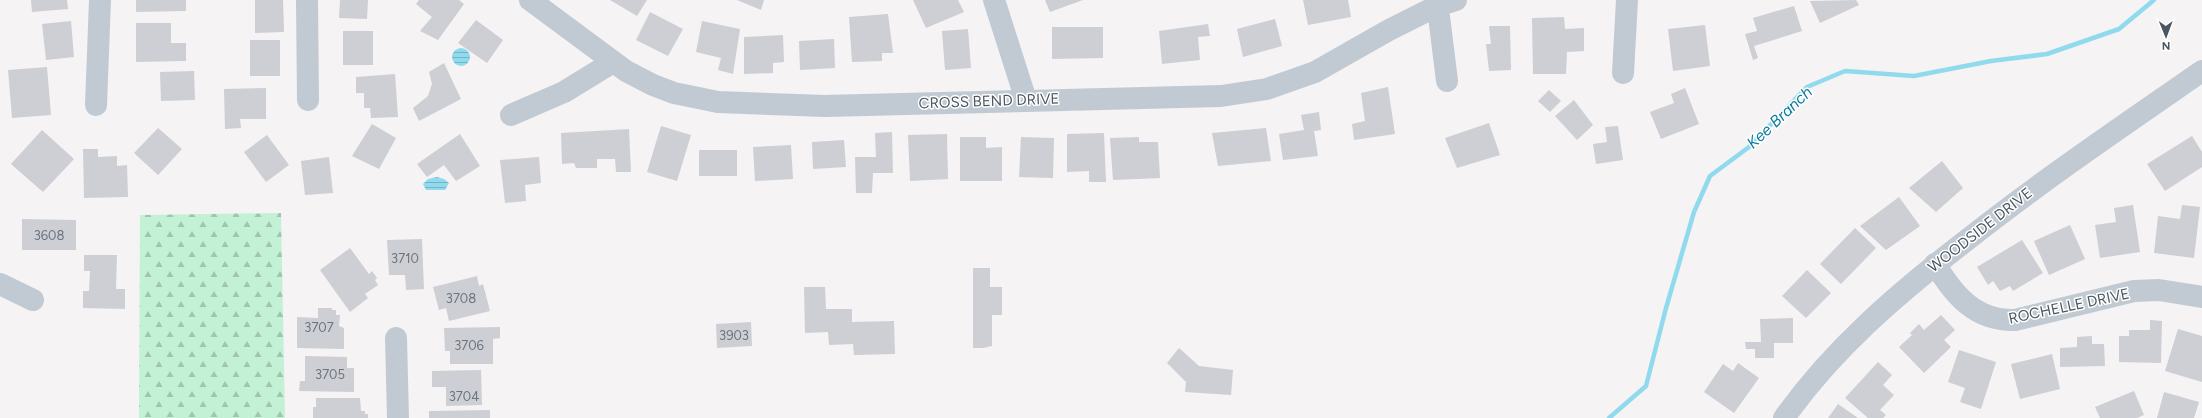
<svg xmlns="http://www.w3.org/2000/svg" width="2202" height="418" font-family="Figtree,sans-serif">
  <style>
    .forest { fill: url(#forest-firs) }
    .water { fill: url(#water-rules) }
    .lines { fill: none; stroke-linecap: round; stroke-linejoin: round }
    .stream { stroke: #90daee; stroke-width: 4.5 }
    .building { fill: #cdcfd5 }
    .minor { stroke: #c1cad2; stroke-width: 22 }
    .labels { text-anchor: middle; stroke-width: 3; stroke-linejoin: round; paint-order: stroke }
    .number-label { font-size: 13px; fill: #6b747e }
    .street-label { font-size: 15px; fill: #4a5661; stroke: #fff }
    .water-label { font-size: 16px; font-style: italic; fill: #0c7c9b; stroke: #fff }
  </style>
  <defs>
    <pattern id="forest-firs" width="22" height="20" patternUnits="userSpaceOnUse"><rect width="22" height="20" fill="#c3f1d5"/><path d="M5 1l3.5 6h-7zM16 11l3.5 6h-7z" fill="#a0c6b0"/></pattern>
    <pattern id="water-rules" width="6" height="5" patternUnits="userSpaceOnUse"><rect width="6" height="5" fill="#90daee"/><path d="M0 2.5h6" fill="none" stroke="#78b4c4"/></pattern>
  </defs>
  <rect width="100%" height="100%" fill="#f5f3f3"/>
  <!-- forest -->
  <path class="forest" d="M 281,213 L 285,418 L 139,418 L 140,215 Z"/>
  <!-- water -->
  <g class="water">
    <circle cx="461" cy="57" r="9"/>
    <path d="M 437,177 L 444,179 L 449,183 L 445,190 L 426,190 L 423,184 L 428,179 Z"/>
  </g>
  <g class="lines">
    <!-- stream -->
    <path class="stream" d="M 1609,418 L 1646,386 L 1666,308 L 1694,212 L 1710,176 L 1749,147 L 1807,87 L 1845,71 L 1914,76 L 1991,61 L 2047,54 L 2119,29 L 2154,0"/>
  </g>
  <!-- building -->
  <g class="building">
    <path d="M 31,0 L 67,0 L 68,9 L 32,12 Z"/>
    <path d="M 136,0 L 186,0 L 186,11 L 136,12 Z"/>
    <path d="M 255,0 L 283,0 L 284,32 L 255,33 Z"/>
    <path d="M 340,0 L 368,0 L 367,19 L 339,18 Z"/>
    <path d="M 419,0 L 459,0 L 464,4 L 438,40 L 420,31 L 432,17 L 416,4 Z"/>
    <path d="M 610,0 L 647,0 L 637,16 Z"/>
    <path d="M 737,0 L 764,0 L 761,10 Z"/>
    <path d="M 913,0 L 958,0 L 964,12 L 926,28 Z"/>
    <path d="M 1045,0 L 1083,0 L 1050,12 Z"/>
    <path d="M 1303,0 L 1348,0 L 1351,17 L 1308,25 Z"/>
    <path d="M 1856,0 L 1859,5 L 1820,23 L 1810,1 Z"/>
    <path d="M 1794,6 L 1802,31 L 1754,46 L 1758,58 L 1753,60 L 1745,34 L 1757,31 L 1753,18 Z"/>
    <path d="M 650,12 L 683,29 L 668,56 L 636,40 Z"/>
    <path d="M 888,14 L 893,53 L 882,53 L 882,61 L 852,62 L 849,17 Z"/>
    <path d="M 1564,17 L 1565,29 L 1584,28 L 1584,51 L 1567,52 L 1566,74 L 1533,74 L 1532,18 Z"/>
    <path d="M 1275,19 L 1282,46 L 1243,57 L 1237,29 Z"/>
    <path d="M 476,20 L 503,40 L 487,63 L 458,43 Z"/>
    <path d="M 71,21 L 74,57 L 46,60 L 42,24 Z"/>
    <path d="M 702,21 L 740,29 L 733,74 L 718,70 L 721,58 L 696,52 Z"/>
    <path d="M 136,23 L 171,23 L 171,43 L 186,43 L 186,61 L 136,62 Z"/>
    <path d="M 1208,24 L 1210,36 L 1198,37 L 1200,60 L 1162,64 L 1159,31 Z"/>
    <path d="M 1705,25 L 1710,66 L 1673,71 L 1668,29 Z"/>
    <path d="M 1489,26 L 1510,26 L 1511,70 L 1489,71 L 1486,44 L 1491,44 Z"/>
    <path d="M 1052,27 L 1103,27 L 1103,58 L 1052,59 Z"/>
    <path d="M 968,29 L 971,68 L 945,70 L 942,31 Z"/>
    <rect x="343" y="31" width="30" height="34"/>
    <path d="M 783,35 L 784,62 L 773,63 L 773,73 L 744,74 L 744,37 Z"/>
    <path d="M 834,39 L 835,68 L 800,70 L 799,41 Z"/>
    <rect x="250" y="40" width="30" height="36"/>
    <path d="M 444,63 L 461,99 L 419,121 L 413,108 L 428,96 L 432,84 L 429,72 Z"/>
    <path d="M 47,67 L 51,115 L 12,118 L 8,70 Z"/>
    <path d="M 194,71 L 195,100 L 161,101 L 160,72 Z"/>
    <path d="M 395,74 L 398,117 L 371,118 L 370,108 L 364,108 L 364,93 L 356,93 L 356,77 Z"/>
    <path d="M 1388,87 L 1395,134 L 1354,140 L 1352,124 L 1365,121 L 1361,93 Z"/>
    <path d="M 266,88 L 266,119 L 240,119 L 241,128 L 225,129 L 224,89 Z"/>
    <path d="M 1685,88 L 1699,124 L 1661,139 L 1650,112 L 1674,103 L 1671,94 Z"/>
    <path d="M 1549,90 L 1561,101 L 1550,112 L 1538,101 Z"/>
    <path d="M 1574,100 L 1593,125 L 1577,140 L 1555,116 Z"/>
    <path d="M 1319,112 L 1321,130 L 1314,131 L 1318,156 L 1283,160 L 1279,134 L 1304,130 L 1301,115 Z"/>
    <path d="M 1489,123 L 1500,155 L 1457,168 L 1445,138 Z"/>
    <path d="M 372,124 L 396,138 L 379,169 L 352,156 Z"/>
    <path d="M 661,126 L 691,135 L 677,181 L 647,172 Z"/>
    <path d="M 1618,126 L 1623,160 L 1596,164 L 1593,144 L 1607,142 L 1605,127 Z"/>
    <path d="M 158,128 L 182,149 L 158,175 L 134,153 Z"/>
    <path d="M 1266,128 L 1271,161 L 1218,166 L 1212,133 Z"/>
    <path d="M 629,129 L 631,172 L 616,172 L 615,159 L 597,159 L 597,168 L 576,168 L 574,163 L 562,164 L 561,133 Z"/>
    <path d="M 42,130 L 74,159 L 43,192 L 11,164 Z"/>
    <path d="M 892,132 L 893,173 L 873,173 L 872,193 L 856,193 L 855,157 L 876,157 L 875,133 Z"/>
    <path d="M 1104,133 L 1106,182 L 1089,182 L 1089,171 L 1067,172 L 1067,134 Z"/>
    <path d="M 460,134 L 480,166 L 456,181 L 444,165 L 427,177 L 417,164 Z"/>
    <path d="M 947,134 L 948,179 L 910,181 L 908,135 Z"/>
    <path d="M 267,135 L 289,165 L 266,182 L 244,152 Z"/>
    <path d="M 2192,136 L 2202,152 L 2202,167 L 2165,191 L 2147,164 Z"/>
    <path d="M 960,137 L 986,137 L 986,148 L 1002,147 L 1002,181 L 960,181 Z"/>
    <path d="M 1021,137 L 1054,138 L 1053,178 L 1019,177 Z"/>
    <path d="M 1139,137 L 1139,142 L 1158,142 L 1160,178 L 1113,180 L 1110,138 Z"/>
    <path d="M 844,140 L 846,167 L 813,169 L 812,142 Z"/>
    <path d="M 791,145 L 793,179 L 755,181 L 753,147 Z"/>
    <path d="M 83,149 L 98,149 L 98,157 L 117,156 L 117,166 L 127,165 L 128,197 L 84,198 Z"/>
    <rect x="699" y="150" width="38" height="26"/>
    <path d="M 329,157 L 333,193 L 305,195 L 301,161 Z"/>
    <path d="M 539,157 L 541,183 L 525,185 L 526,201 L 505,203 L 500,160 Z"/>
    <path d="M 1942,161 L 1963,188 L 1936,212 L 1909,188 Z"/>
    <path d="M 1899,197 L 1920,226 L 1886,250 L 1860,226 Z"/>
    <path d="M 2133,205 L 2140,252 L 2100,258 L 2095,225 L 2116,222 L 2114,208 Z"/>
    <path d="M 2182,205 L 2200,207 L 2194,258 L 2154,253 L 2158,216 L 2180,219 Z"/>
    <path d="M 22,219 L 76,220 L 76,250 L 22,250 Z"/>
    <path d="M 2070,225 L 2085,259 L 2049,275 L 2034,241 Z"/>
    <path d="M 1855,228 L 1876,248 L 1841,284 L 1820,264 Z"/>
    <path d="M 422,239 L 424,289 L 406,290 L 405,275 L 389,275 L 387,240 Z"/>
    <path d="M 2022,240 L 2043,273 L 2013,291 L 2010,286 L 2000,291 L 1993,281 L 1988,285 L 1977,267 Z"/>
    <path d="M 350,248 L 369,274 L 372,271 L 377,278 L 375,280 L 378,285 L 365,294 L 368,298 L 350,312 L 320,270 Z"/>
    <path d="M 84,255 L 117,255 L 116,289 L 125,289 L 125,309 L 83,308 L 83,291 L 89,291 L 90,271 L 84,271 Z"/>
    <path d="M 973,268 L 990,268 L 990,287 L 1002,287 L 1002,315 L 992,315 L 992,346 L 983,348 L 973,348 Z"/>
    <path d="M 1807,270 L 1831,293 L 1806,318 L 1782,296 Z"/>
    <path d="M 477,276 L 479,286 L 483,284 L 490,311 L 449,321 L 446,308 L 439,310 L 433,287 Z"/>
    <path d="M 804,287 L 825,287 L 826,309 L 852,309 L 852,322 L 894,321 L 895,354 L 854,355 L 853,344 L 829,345 L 828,332 L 805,333 Z"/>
    <path d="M 318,308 L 332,308 L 332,310 L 336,310 L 336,315 L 340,315 L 339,326 L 344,328 L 344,349 L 297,348 L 297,317 L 318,318 Z"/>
    <path d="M 1941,315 L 1955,330 L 1944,340 L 1951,347 L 1924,373 L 1899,347 L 1912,335 L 1910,333 L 1919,324 L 1924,330 Z"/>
    <path d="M 1793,318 L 1793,343 L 1774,343 L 1774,358 L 1755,358 L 1755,349 L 1746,349 L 1745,342 L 1761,342 L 1760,319 Z"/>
    <path d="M 2150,320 L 2162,321 L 2161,363 L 2119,362 L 2119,336 L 2129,336 L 2129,330 L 2150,330 Z"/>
    <path d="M 751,322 L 752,346 L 717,348 L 716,324 Z"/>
    <path d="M 500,327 L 500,338 L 493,339 L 493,364 L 450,364 L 450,351 L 445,351 L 444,328 Z"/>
    <path d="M 2178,329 L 2202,336 L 2202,382 L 2165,371 Z"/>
    <path d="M 2092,336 L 2092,344 L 2104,344 L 2105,366 L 2060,367 L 2060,348 L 2077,347 L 2077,337 Z"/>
    <path d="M 1179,348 L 1199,366 L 1233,370 L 1231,395 L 1185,392 L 1186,382 L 1167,363 Z"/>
    <path d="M 1959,350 L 1996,362 L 1981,409 L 1960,402 L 1965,388 L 1948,382 Z"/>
    <path d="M 2052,354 L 2060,389 L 2020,399 L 2011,364 Z"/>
    <path d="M 305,356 L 347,357 L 347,368 L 354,368 L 354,392 L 299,391 L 300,381 L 305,381 Z"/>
    <path d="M 1878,362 L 1892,375 L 1883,385 L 1894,395 L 1880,410 L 1886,415 L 1883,418 L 1868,418 L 1845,398 Z"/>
    <path d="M 1738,363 L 1759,378 L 1734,413 L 1704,392 L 1723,364 L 1733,371 Z"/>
    <path d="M 481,370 L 482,405 L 446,406 L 446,387 L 432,387 L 432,371 Z"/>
    <path d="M 2134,391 L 2144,415 L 2137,418 L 2100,418 L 2095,407 Z"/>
    <path d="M 2164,392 L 2199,402 L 2194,418 L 2157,418 Z"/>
    <path d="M 316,398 L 360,398 L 361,411 L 365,411 L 365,414 L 368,414 L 368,418 L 313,418 L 313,407 L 316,407 Z"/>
    <path d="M 1838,404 L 1858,418 L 1828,418 Z"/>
    <path d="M 490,410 L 490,418 L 429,418 L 429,411 Z"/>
  </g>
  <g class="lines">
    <!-- minor -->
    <g class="minor">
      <path d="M 307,0 L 308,100"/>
      <path d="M 530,0 L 626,71 L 653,85 L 674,93 L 718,102 L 825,106 L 1221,96 L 1267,89 L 1315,72 L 1389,30 L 1437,6 L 1456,0"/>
      <path d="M 994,0 L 1026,100"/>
      <path d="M 1437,0 L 1447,81"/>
      <path d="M 1623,73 L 1627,0"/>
      <path d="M 96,105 L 100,0"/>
      <path d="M 511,115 L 564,92 L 613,62"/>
      <path d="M 1935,264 C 1954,295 1975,321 2015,320 L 2134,291 L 2159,290 L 2202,297"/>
      <path d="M 0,284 L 33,300"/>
      <path d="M 396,338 L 398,418"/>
      <path d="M 1784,418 C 1833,349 1896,295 1963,243 C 2040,182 2121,127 2202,71"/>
    </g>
  </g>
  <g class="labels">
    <!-- number labels -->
    <g class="number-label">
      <text x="49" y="240">3608</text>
      <text x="405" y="263">3710</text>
      <text x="461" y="303">3708</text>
      <text x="319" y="332">3707</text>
      <text x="734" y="340">3903</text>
      <text x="469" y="350">3706</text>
      <text x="330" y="379">3705</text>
      <text x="464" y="401">3704</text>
    </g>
    <!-- street labels -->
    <g class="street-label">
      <text transform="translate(989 101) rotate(-2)" y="5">CROSS BEND DRIVE</text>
      <text transform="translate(1980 230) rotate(-38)" y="5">WOODSIDE DRIVE</text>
      <text transform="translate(2069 306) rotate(-12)" y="5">ROCHELLE DRIVE</text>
    </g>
    <!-- water labels -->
    <g class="water-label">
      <text transform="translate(1779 117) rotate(-43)" y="6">Kee Branch</text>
    </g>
  </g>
  <!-- north arrow -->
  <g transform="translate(2166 36) rotate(179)" stroke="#ffffff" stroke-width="3" paint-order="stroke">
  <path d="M0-3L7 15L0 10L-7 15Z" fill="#4a5661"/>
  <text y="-6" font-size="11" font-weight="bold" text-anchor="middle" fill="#4a5661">N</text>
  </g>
</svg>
